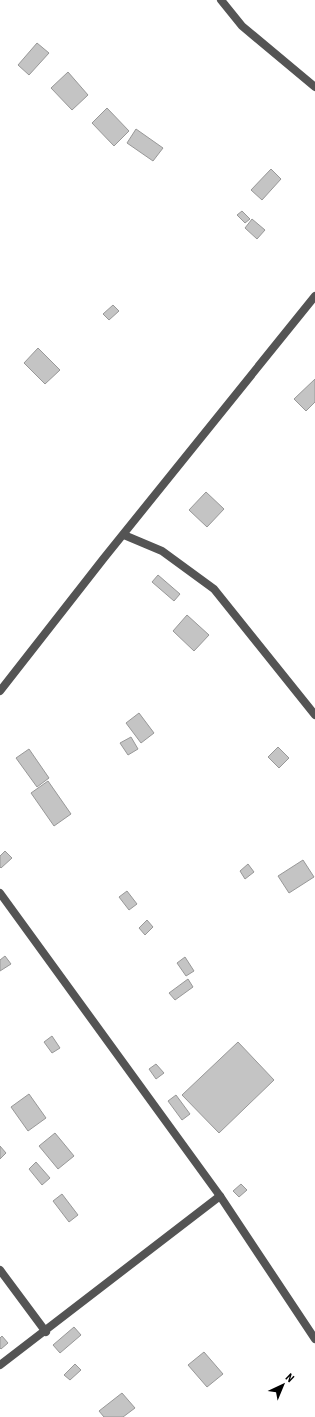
<svg xmlns="http://www.w3.org/2000/svg" width="315" height="1417" font-family="'Roboto Condensed',sans-serif">
  <style>
    .building { fill: #c4c4c4; stroke: #989898 }
    .lines { fill: none; stroke-linecap: round; stroke-linejoin: round }
    .street { stroke: #545454; stroke-width: 8 }
  </style>
  <rect width="100%" height="100%" fill="#fff"/>
  <!-- building -->
  <g class="building">
    <path d="M 37,43 L 49,53 L 29,75 L 18,65 Z"/>
    <path d="M 68,72 L 88,95 L 72,110 L 51,88 Z"/>
    <path d="M 107,108 L 129,131 L 114,146 L 92,123 Z"/>
    <path d="M 136,129 L 163,148 L 153,161 L 127,143 Z"/>
    <path d="M 271,169 L 281,179 L 262,200 L 251,190 Z"/>
    <path d="M 242,211 L 250,219 L 245,223 L 237,215 Z"/>
    <path d="M 252,219 L 265,230 L 257,239 L 245,228 Z"/>
    <path d="M 113,305 L 119,311 L 109,320 L 103,314 Z"/>
    <path d="M 38,348 L 60,370 L 45,384 L 24,363 Z"/>
    <path d="M 315,379 L 315,402 L 306,411 L 294,399 Z"/>
    <path d="M 206,492 L 224,509 L 207,527 L 189,510 Z"/>
    <path d="M 158,575 L 180,594 L 174,601 L 152,582 Z"/>
    <path d="M 187,615 L 209,635 L 194,651 L 173,631 Z"/>
    <path d="M 139,713 L 154,733 L 141,743 L 126,723 Z"/>
    <path d="M 131,737 L 138,749 L 128,755 L 120,743 Z"/>
    <path d="M 278,747 L 289,758 L 279,768 L 268,757 Z"/>
    <path d="M 29,749 L 49,778 L 37,787 L 16,758 Z"/>
    <path d="M 48,781 L 71,814 L 54,826 L 31,793 Z"/>
    <path d="M 5,851 L 12,858 L 1,868 L 0,867 L 0,856 Z"/>
    <path d="M 303,860 L 314,877 L 289,893 L 278,876 Z"/>
    <path d="M 248,864 L 254,872 L 245,879 L 240,871 Z"/>
    <path d="M 127,891 L 137,904 L 129,910 L 119,897 Z"/>
    <path d="M 147,920 L 153,927 L 145,935 L 139,928 Z"/>
    <path d="M 5,956 L 11,964 L 0,971 L 0,960 Z"/>
    <path d="M 185,957 L 194,971 L 186,976 L 177,963 Z"/>
    <path d="M 188,979 L 193,987 L 175,1000 L 169,993 Z"/>
    <path d="M 52,1036 L 60,1048 L 52,1053 L 44,1042 Z"/>
    <path d="M 238,1042 L 274,1080 L 219,1133 L 182,1095 Z"/>
    <path d="M 156,1064 L 164,1073 L 156,1079 L 149,1069 Z"/>
    <path d="M 29,1094 L 46,1118 L 28,1131 L 11,1107 Z"/>
    <path d="M 176,1095 L 190,1114 L 182,1120 L 168,1101 Z"/>
    <path d="M 55,1133 L 74,1156 L 58,1169 L 39,1146 Z"/>
    <path d="M 0,1146 L 6,1153 L 0,1159 Z"/>
    <path d="M 36,1162 L 50,1178 L 42,1185 L 29,1169 Z"/>
    <path d="M 241,1184 L 247,1190 L 239,1197 L 233,1191 Z"/>
    <path d="M 62,1194 L 78,1215 L 69,1222 L 53,1201 Z"/>
    <path d="M 74,1327 L 81,1335 L 60,1353 L 53,1345 Z"/>
    <path d="M 2,1336 L 8,1343 L 1,1349 L 0,1348 L 0,1338 Z"/>
    <path d="M 204,1352 L 223,1374 L 207,1387 L 188,1365 Z"/>
    <path d="M 75,1364 L 81,1370 L 70,1380 L 64,1375 Z"/>
    <path d="M 122,1393 L 135,1408 L 123,1417 L 104,1417 L 99,1411 Z"/>
  </g>
  <g class="lines">
    <!-- street -->
    <g class="street">
      <path d="M 221,0 L 242,26 L 315,87"/>
      <path d="M 124,535 L 162,551 L 214,589 L 315,715"/>
      <path d="M 0,691 L 104,558 L 315,296"/>
      <path d="M 0,893 L 220,1196 L 315,1339"/>
      <path d="M 0,1270 L 46,1332"/>
      <path d="M 0,1365 L 220,1196"/>
    </g>
  </g>
  <!-- north arrow -->
  <g transform="translate(283 1385) rotate(44)" stroke="#ffffff" stroke-width="3" paint-order="stroke">
  <path d="M0-3L7 15L0 10L-7 15Z" fill="#000000"/>
  <text y="-6" font-size="11" font-weight="bold" text-anchor="middle" fill="#000000">N</text>
  </g>
</svg>
